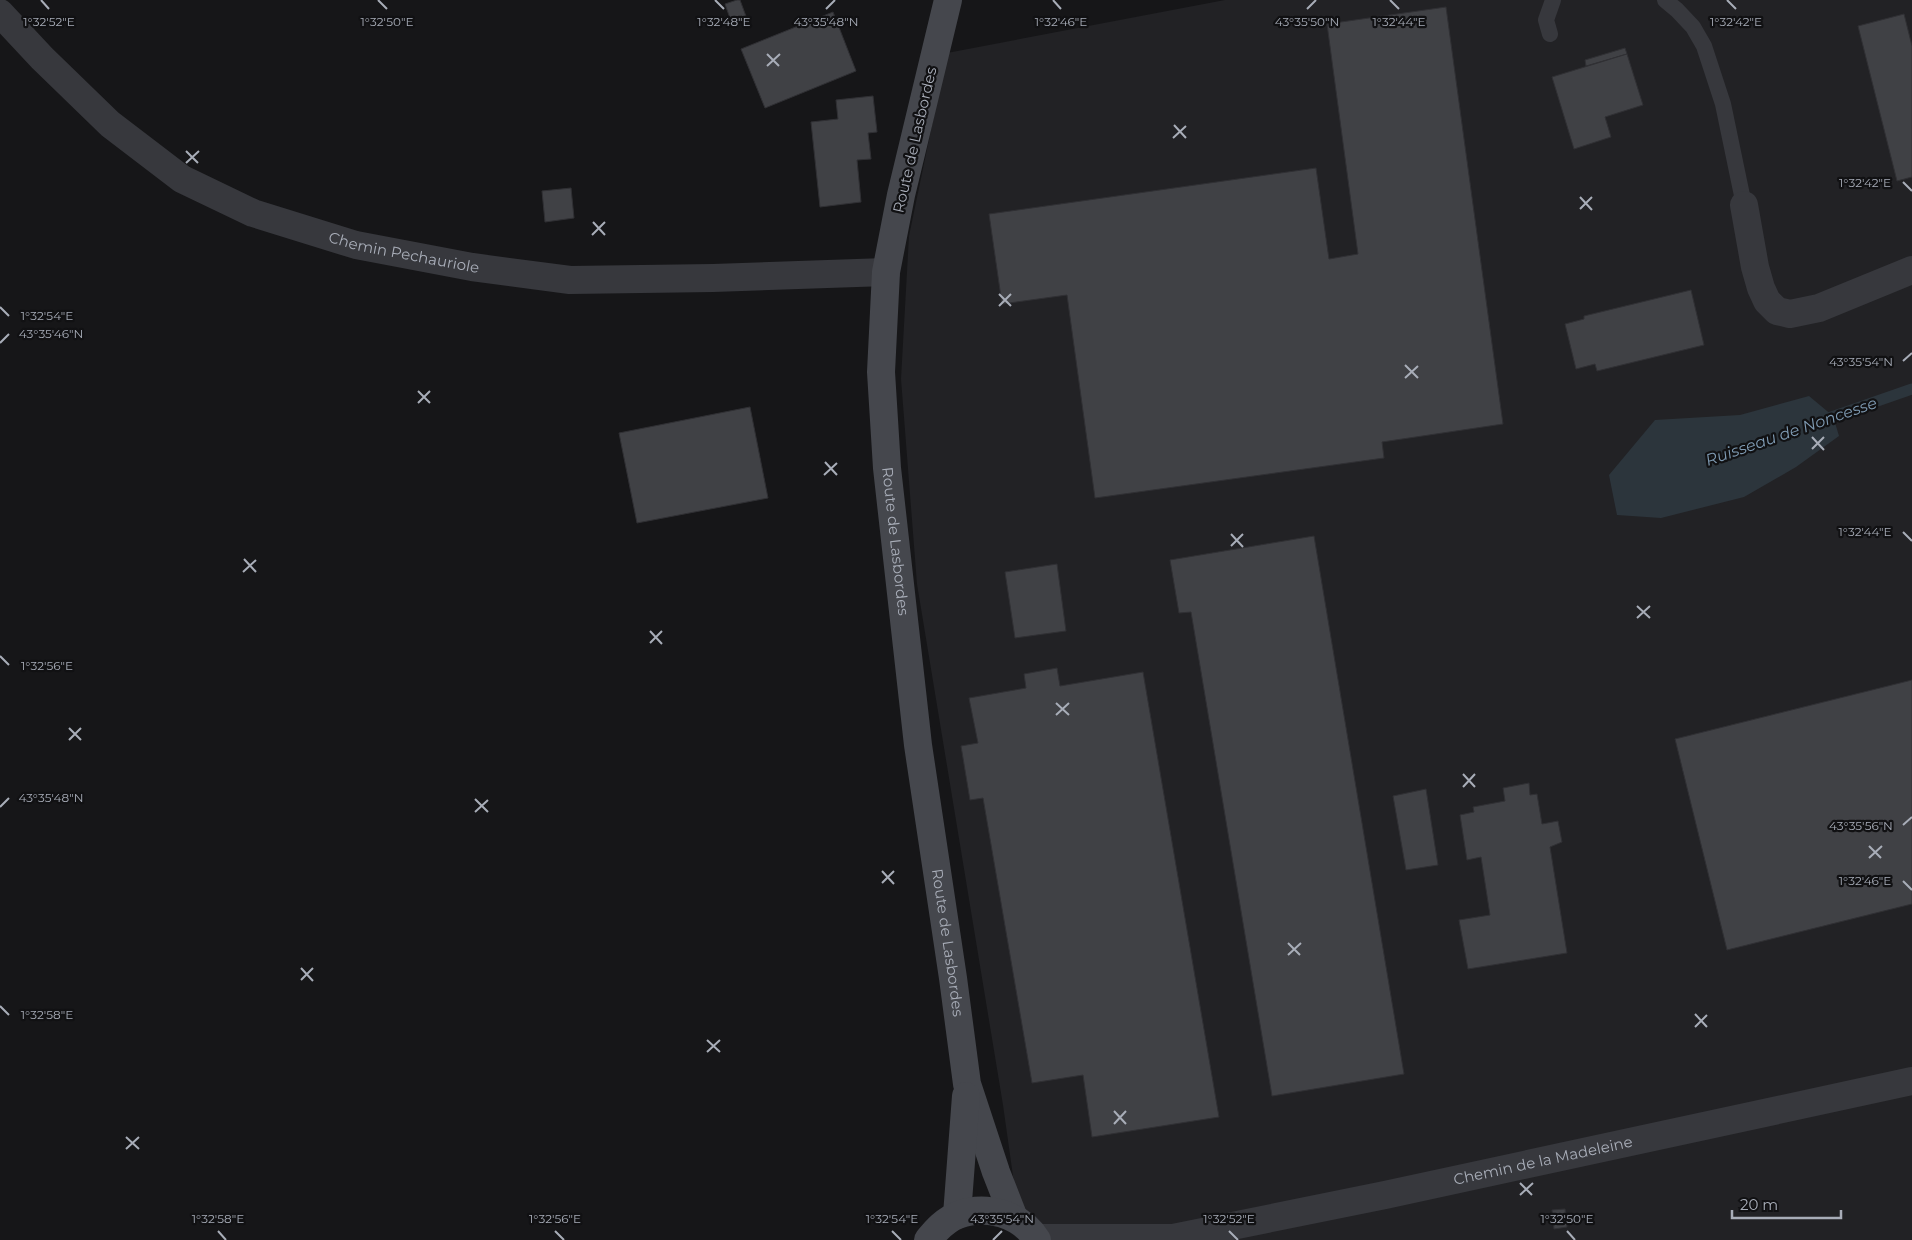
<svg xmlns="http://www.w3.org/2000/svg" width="1912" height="1240" font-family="Montserrat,sans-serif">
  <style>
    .built { fill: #222225 }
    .water { fill: #2c353c }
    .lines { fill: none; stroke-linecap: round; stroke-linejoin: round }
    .stream { stroke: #2c353c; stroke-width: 11 }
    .building { fill: #404145; stroke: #303034 }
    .lane { stroke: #37383d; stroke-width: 16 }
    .street { stroke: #37383d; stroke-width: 28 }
    .secondary { stroke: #45474d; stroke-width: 28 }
    .ticks { fill: none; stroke: #a8adb8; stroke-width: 2 }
    .labels { text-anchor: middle; stroke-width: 4.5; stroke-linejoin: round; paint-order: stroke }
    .street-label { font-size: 15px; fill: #a8adb8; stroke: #111113 }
    .water-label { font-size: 16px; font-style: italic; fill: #7f9bb3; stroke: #111113 }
    .ticks-label { font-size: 12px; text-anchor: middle; fill: #a8adb8; stroke: #111113; stroke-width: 4.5; stroke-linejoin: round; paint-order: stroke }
  </style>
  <rect width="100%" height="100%" fill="#161618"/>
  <!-- built -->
  <path class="built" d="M 1225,0 L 1912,0 L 1912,1240 L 1022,1240 L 1003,1105 L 917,584 L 901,379 L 909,236 L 947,53 Z"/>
  <!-- water -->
  <path class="water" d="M 1809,396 L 1833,416 L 1839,436 L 1796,467 L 1744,497 L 1661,518 L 1617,515 L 1609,475 L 1655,420 L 1740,415 Z"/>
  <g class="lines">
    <!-- stream -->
    <path class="stream" d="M 1820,421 L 1912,389"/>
  </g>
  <!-- building -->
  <g class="building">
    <path d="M 737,0 L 740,0 L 747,19 L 732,24 L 725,4 Z"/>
    <path d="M 1446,7 L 1503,424 L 1382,442 L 1384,458 L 1095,498 L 1067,295 L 1002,304 L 989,214 L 1316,168 L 1329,259 L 1358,254 L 1327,24 Z"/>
    <path d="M 833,12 L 856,71 L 765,108 L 741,49 Z"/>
    <path d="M 1904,14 L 1912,46 L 1912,177 L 1897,181 L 1858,26 Z"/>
    <path d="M 1625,48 L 1627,54 L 1586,66 L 1585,60 Z"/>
    <path d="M 1627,54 L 1643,105 L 1605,117 L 1611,137 L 1574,149 L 1552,77 Z"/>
    <path d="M 873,96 L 877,132 L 868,133 L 871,159 L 857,160 L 861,202 L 820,207 L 811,122 L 838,119 L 836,100 Z"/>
    <path d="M 571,188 L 574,218 L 545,222 L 542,191 Z"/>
    <path d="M 1691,290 L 1704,345 L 1597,371 L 1595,364 L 1576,369 L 1565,324 L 1584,319 L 1584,316 Z"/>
    <path d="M 750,407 L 768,498 L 637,523 L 619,433 Z"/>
    <path d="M 1314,536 L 1404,1074 L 1272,1096 L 1191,612 L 1179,613 L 1170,560 Z"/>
    <path d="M 1057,564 L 1066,631 L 1015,638 L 1005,572 Z"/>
    <path d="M 1057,668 L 1060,686 L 1143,672 L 1219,1117 L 1092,1137 L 1083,1075 L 1032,1083 L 983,798 L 970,800 L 961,746 L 978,743 L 969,698 L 1026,688 L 1024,674 Z"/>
    <path d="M 1912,680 L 1912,904 L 1727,950 L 1675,739 Z"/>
    <path d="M 1529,783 L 1530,795 L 1537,794 L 1542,824 L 1558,821 L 1562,842 L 1550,847 L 1567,953 L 1468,969 L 1459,920 L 1490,915 L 1481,857 L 1467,860 L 1460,815 L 1474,812 L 1473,807 L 1505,801 L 1503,788 Z"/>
    <path d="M 1426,789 L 1438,865 L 1406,870 L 1393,796 Z"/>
    <path d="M 1565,1209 L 1567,1227 L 1554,1229 L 1552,1210 Z"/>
  </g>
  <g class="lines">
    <!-- lane -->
    <g class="lane">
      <path d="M 1665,0 L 1677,10 L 1693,27 L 1704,46 L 1723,104 L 1744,205"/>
      <path d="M 1550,34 L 1546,20 L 1553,0"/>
    </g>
    <!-- street -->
    <g class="street">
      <path id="s1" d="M 0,13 L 42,58 L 110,124 L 182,179 L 253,213 L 356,245 L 472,267 L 570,280 L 713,278 L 886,272"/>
      <path d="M 1744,205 L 1755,267 L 1761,288 L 1767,301 L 1777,311 L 1790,314 L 1819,308 L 1912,270"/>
      <path id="s2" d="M 1036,1238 L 1173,1238 L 1385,1195 L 1912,1081"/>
    </g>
    <!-- secondary -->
    <g class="secondary">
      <path id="s3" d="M 948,0 L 901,195 L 886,272 L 881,372 L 887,468 L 918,745 L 953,978 L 967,1084 L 996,1172 L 1014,1218"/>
      <path d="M 957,1215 L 966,1096"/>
      <path d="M 928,1240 C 936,1230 945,1220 958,1215 C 986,1204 1021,1214 1037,1240"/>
    </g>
  </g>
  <!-- ticks -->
  <path class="ticks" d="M 41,0 L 49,9M 378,0 L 387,9M 715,0 L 724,9M 1053,0 L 1061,9M 1390,0 L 1399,9M 1727,0 L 1736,9M 826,9 L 835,0M 1307,9 L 1316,0M 767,54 L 779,66M 767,66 L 780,54M 1174,125 L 1186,138M 1173,138 L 1186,126M 186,151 L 198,163M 186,163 L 199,151M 1903,182 L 1912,191M 1580,197 L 1592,210M 1580,209 L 1592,197M 593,222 L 605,235M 592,235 L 605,222M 999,294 L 1011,306M 999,306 L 1011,294M 0,307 L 9,316M 0,343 L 9,334M 1903,361 L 1912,353M 1405,365 L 1418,378M 1405,378 L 1418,366M 418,391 L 430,403M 418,403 L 430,391M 1812,437 L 1824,450M 1812,449 L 1824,437M 825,462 L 837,475M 824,475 L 837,463M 1903,532 L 1912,541M 1231,534 L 1243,547M 1231,546 L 1243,534M 244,559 L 256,572M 243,572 L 256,560M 1637,606 L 1650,618M 1637,618 L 1650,606M 650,631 L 662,644M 650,643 L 662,631M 0,656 L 9,665M 1056,703 L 1069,715M 1056,715 L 1069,703M 69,728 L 81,740M 69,740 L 81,728M 1463,774 L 1475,787M 1463,787 L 1475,774M 475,799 L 488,812M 0,807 L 9,798M 475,812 L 488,800M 1903,825 L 1912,817M 1869,846 L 1881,858M 1869,858 L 1882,846M 882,871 L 894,884M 1903,881 L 1912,890M 882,883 L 894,871M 1288,943 L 1300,955M 1288,955 L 1301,943M 301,968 L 313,981M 301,980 L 313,968M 0,1006 L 9,1015M 1695,1014 L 1707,1027M 1695,1027 L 1707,1015M 707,1040 L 720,1052M 707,1052 L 720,1040M 1114,1111 L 1126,1124M 1114,1124 L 1126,1111M 126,1137 L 139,1149M 126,1149 L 139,1137M 1520,1183 L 1532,1195M 1520,1195 L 1533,1183M 218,1231 L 226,1240M 555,1231 L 564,1240M 892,1231 L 901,1240M 1229,1231 L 1238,1240M 1567,1231 L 1575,1240M 993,1240 L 1002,1231"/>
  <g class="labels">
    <!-- street labels -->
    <g class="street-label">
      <text transform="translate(915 140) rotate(-77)" y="5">Route de Lasbordes</text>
      <text dy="5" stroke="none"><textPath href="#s1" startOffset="482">Chemin Pechauriole</textPath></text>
      <text dy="5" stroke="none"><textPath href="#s3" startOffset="549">Route de Lasbordes</textPath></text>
      <text dy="5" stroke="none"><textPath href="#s3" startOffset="954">Route de Lasbordes</textPath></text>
      <text dy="5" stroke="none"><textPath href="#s2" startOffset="515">Chemin de la Madeleine</textPath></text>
    </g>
    <!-- water labels -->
    <g class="water-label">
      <text transform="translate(1791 431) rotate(-19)" y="6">Ruisseau de Noncesse</text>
    </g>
  </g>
  <g class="ticks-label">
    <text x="826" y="26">43°35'48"N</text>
    <text x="1307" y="26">43°35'50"N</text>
    <text x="1736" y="26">1°32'42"E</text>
    <text x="49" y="26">1°32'52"E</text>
    <text x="387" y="26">1°32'50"E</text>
    <text x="724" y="26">1°32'48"E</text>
    <text x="1061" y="26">1°32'46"E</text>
    <text x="1399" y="26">1°32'44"E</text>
    <text x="1865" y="187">1°32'42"E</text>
    <text x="47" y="320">1°32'54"E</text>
    <text x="51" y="338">43°35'46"N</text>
    <text x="1861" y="366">43°35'54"N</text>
    <text x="1865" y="536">1°32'44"E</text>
    <text x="47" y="670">1°32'56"E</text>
    <text x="51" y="802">43°35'48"N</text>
    <text x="1861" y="830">43°35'56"N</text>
    <text x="1865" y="885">1°32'46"E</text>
    <text x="47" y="1019">1°32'58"E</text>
    <text x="218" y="1223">1°32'58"E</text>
    <text x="555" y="1223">1°32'56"E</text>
    <text x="892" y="1223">1°32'54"E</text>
    <text x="1229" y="1223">1°32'52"E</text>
    <text x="1567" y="1223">1°32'50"E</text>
    <text x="1002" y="1223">43°35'54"N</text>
  </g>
  <!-- scale -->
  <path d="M1732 1210v8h109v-8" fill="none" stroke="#a8adb8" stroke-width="2.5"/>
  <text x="1740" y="1210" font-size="15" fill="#a8adb8" stroke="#111113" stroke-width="4" paint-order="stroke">20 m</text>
</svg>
